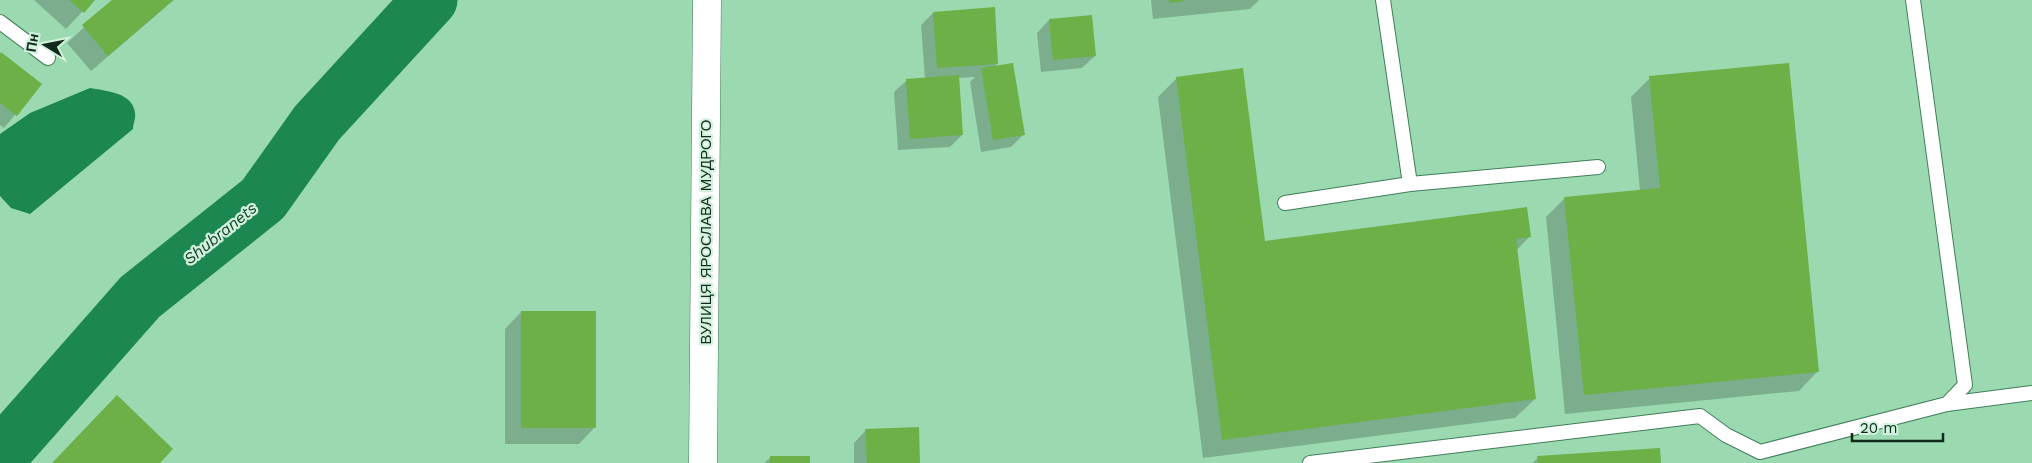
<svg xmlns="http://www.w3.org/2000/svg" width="2032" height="463" font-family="'Work Sans',sans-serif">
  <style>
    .water { fill: #1d8752 }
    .shadow { fill: #0003 }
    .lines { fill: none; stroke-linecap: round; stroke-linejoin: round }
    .river { stroke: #1d8752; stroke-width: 55 }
    .building { fill: #6cb047 }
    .service-casing { stroke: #417e5a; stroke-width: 16 }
    .secondary-casing { stroke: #417e5a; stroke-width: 29 }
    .service { stroke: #fff; stroke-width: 14 }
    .secondary { stroke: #fff; stroke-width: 28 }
    .labels { text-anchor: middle; stroke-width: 4.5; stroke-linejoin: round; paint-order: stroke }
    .street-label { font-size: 15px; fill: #102a1b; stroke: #d3f2dd }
    .water-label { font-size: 16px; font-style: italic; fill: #0d4327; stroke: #d3f2dd }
  </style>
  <rect width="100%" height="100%" fill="#9bdab1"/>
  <!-- water -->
  <path class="water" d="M 90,88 C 105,91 133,92 135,113 C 136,118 133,124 133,129 L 30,214 L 11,208 L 0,196 L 0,134 L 30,113 Z"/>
  <!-- shadow -->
  <g class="shadow">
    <path d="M 34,0 L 93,0 L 66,29 Z"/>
    <path d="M 114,0 L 174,0 L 91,71 L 67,43 Z"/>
    <path d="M 1151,0 L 1259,0 L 1250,9 L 1153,19 Z"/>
    <path d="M 933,13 L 997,64 L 993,68 L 1023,135 L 1011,147 L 981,152 L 970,82 L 975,77 L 958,78 L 962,135 L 950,147 L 898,150 L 894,92 L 907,80 L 925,79 L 921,25 Z"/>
    <path d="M 1049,20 L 1095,56 L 1082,68 L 1041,72 L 1037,33 Z"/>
    <path d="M 0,55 L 40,85 L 4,128 L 0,125 Z"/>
    <path d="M 1177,78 L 1264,243 L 1530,236 L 1516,251 L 1535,399 L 1515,418 L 1203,458 L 1158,97 Z"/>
    <path d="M 1650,78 L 1818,371 L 1799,391 L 1565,414 L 1546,217 L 1565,198 L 1640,191 L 1631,97 Z"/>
    <path d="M 521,312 L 595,427 L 579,444 L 505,444 L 505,329 Z"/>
    <path d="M 866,430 L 919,463 L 854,463 L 854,443 Z"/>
    <path d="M 771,457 L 809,463 L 764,463 Z"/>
    <path d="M 1538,458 L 1660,463 L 1532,463 Z"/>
  </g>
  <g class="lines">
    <!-- river -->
    <path class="river" d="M 0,456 L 140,297 L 263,199 L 317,123 L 430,0"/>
  </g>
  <!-- building -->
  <g class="building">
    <path d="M 69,0 L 95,0 L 84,13 Z"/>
    <path d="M 112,0 L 173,0 L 108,56 L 82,25 Z"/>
    <path d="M 1169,0 L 1184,0 L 1184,1 L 1169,3 Z"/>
    <path d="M 995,7 L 998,64 L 937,68 L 933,12 Z"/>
    <path d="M 1092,15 L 1096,56 L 1053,60 L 1049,19 Z"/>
    <path d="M 1,52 L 42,84 L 17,116 L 0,103 L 0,54 Z"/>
    <path d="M 1013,63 L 1025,135 L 993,140 L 981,68 Z"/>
    <path d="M 1789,63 L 1819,372 L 1584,395 L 1564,197 L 1660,188 L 1649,76 Z"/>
    <path d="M 1243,68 L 1265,241 L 1527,207 L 1531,237 L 1516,239 L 1536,399 L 1222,440 L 1176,77 Z"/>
    <path d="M 959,75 L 963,135 L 910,139 L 906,79 Z"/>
    <rect x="521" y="311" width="75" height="117"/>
    <path d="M 117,395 L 173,449 L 160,463 L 52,463 Z"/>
    <path d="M 919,427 L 920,463 L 867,463 L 865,429 Z"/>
    <path d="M 1660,448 L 1661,463 L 1538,463 L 1537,456 Z"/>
    <rect x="770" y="456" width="40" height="7"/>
  </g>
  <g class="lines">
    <!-- service casing -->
    <g class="service-casing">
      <g id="service">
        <path d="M 1383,0 L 1410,184"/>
        <path d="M 0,22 L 48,58"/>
        <path d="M 1285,203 L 1410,184 L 1598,167"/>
        <path d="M 1947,404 L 2032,393"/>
        <path d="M 1310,463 L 1700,416 L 1726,435 L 1760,452 L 1947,404 L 1965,385 L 1913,0"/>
      </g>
    </g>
    <!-- secondary casing -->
    <g class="secondary-casing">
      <path id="secondary" d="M 703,463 L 707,0"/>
    </g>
    <!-- service -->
    <use href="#service" class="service"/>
    <!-- secondary -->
    <use href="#secondary" class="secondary"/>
  </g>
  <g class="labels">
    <!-- street labels -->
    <g class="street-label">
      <text transform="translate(706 232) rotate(-90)" y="5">ВУЛИЦЯ ЯРОСЛАВА МУДРОГО</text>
    </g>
    <!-- water labels -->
    <g class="water-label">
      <text transform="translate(220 233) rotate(-39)" y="6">Shubranets</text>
    </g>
  </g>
  <!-- north arrow -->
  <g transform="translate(45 45) rotate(280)" stroke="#d3f2dd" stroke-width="4" paint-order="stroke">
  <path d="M0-4L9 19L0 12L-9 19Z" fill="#102a1b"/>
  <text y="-8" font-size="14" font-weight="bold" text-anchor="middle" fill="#102a1b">Пн</text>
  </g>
  <!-- scale -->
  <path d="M1852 433v8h91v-8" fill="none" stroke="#102a1b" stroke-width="2.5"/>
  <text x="1860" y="433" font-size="15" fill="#102a1b" stroke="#d3f2dd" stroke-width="4" paint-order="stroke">20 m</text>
</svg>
